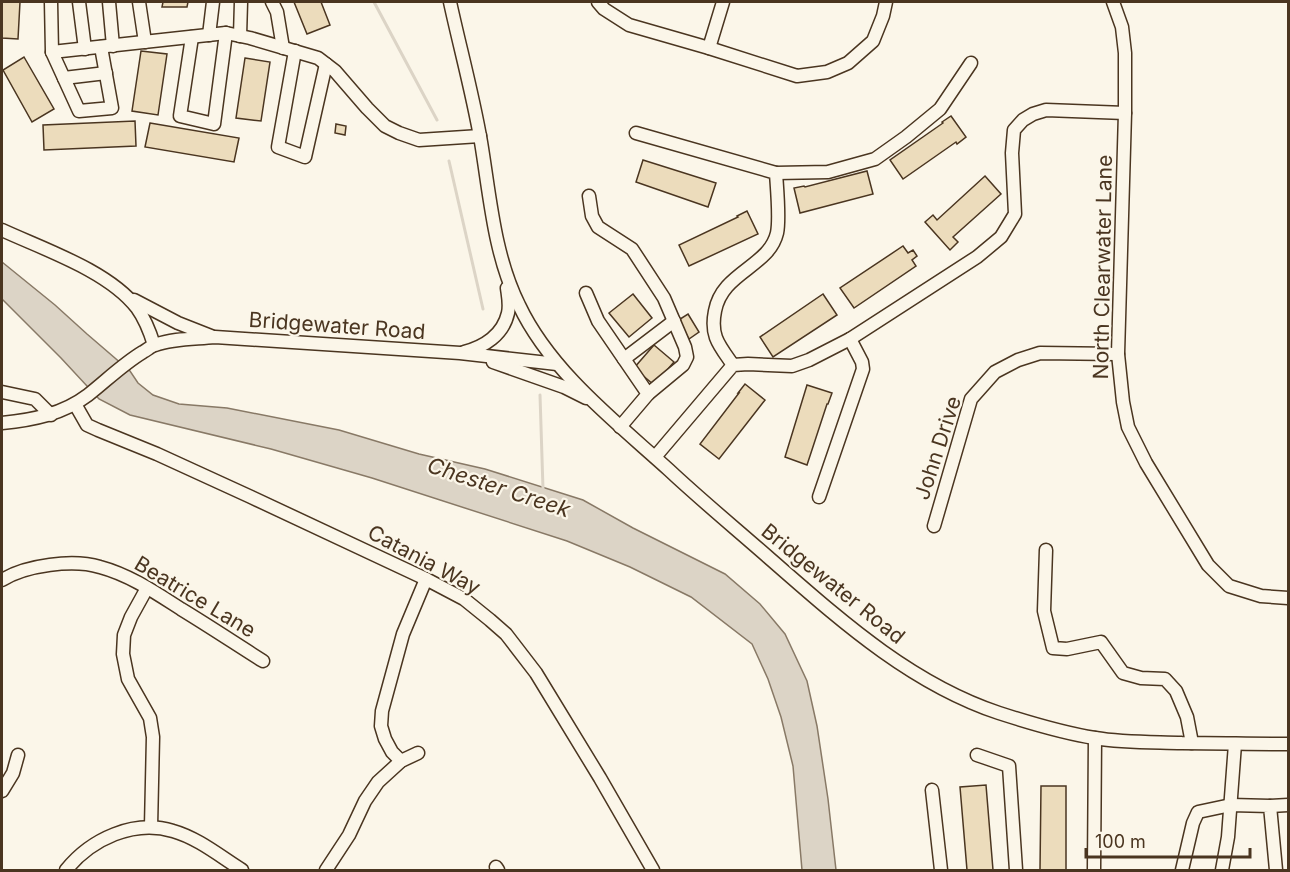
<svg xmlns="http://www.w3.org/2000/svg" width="1290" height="872" font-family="Inter,sans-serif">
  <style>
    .water { fill: #dcd4c6; stroke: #887966; stroke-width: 1.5 }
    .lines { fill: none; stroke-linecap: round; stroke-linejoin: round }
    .stream { stroke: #dcd4c6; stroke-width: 3 }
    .building { fill: #ecdcbc; stroke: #4a3520; stroke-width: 1.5 }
    .minor-casing { stroke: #4a3520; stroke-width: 15 }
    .minor { stroke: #fbf6e9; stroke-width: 12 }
    .labels { text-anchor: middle; stroke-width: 4.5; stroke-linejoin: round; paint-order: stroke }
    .street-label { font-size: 21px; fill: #4a3520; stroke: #fbf6e9 }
    .water-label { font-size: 22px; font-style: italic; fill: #4a3520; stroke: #fbf6e9 }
  </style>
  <rect width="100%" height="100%" fill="#fbf6e9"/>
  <!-- water -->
  <path class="water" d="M 2,262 L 55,305 L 87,334 L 130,371 L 138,383 L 153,395 L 179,404 L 227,408 L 339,430 L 419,454 L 485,469 L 583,500 L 633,528 L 725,574 L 760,604 L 785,634 L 807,681 L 817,726 L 828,799 L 836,870 L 802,870 L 793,766 L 781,717 L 768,679 L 752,644 L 691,597 L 630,567 L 567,541 L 372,478 L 271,449 L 130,415 L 99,399 L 61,358 L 2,299 Z"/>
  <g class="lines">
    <!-- stream -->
    <g class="stream">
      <path d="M 374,2 L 437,120"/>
      <path d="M 449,161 L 483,309"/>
      <path d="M 540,395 L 543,489"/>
    </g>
  </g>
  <!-- building -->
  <g class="building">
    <path d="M 2,2 L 20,2 L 18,39 L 2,38 Z"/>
    <path d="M 163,2 L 188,2 L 187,7 L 162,7 Z"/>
    <path d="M 294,2 L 321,2 L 330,25 L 307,34 Z"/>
    <path d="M 141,51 L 167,54 L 158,115 L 132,111 Z"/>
    <path d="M 24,57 L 54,109 L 32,122 L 3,70 Z"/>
    <path d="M 245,58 L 270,62 L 261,121 L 236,118 Z"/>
    <path d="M 951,116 L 966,137 L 957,144 L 956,142 L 903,179 L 890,160 L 943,123 L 942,122 Z"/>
    <path d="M 135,121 L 136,146 L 44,150 L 43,125 Z"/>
    <path d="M 150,123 L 239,138 L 234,162 L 145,147 Z"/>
    <path d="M 336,124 L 346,126 L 345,135 L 335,133 Z"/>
    <path d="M 643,160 L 716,183 L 708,207 L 636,182 Z"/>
    <path d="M 867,171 L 873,194 L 800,213 L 794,188 L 804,186 L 805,187 Z"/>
    <path d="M 985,176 L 1001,194 L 953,237 L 958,242 L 950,250 L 925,222 L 933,215 L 937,220 Z"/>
    <path d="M 747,211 L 758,234 L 689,266 L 679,245 L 738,217 L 737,216 Z"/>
    <path d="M 903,246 L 908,253 L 913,250 L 917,256 L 912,260 L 916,266 L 854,308 L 840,288 Z"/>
    <path d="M 633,294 L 652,318 L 629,337 L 609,313 Z"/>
    <path d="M 823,294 L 837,315 L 773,357 L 760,337 Z"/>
    <path d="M 688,314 L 699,332 L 689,339 L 677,321 Z"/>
    <path d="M 654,345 L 674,362 L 654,385 L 634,368 Z"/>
    <path d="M 745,384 L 765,400 L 719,459 L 700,444 L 739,393 L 738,393 Z"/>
    <path d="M 807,385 L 832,393 L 828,404 L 827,404 L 807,465 L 785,457 Z"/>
    <path d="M 986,785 L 993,870 L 967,870 L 960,787 Z"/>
    <path d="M 1041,786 L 1066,786 L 1066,870 L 1040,870 Z"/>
  </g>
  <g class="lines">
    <!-- minor casing -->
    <g class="minor-casing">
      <g id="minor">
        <path d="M 51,2 L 52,52 L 79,111 L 112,108 L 101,47"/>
        <path d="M 79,2 L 85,49"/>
        <path d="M 109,2 L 113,46"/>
        <path d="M 139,2 L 145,42"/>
        <path d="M 272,2 L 277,12 L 283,48"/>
        <path d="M 450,2 C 460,48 473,95 481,142 C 490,196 494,255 519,305 C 550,371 616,422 669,470 C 701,500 735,528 768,557 C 838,618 909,683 999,713 C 1030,723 1063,733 1095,738 C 1124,743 1154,742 1182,743 C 1218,743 1253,744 1288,744"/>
        <path d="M 598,2 L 604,9 L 629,25 L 709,48 L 797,76 L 827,72 L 848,63 L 873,41 L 883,16 L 886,2"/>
        <path d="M 1113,2 L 1122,27 L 1125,53 L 1125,113 L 1118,354 L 1123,402 L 1128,427 L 1146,463 L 1208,565 L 1229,586 L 1261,596 L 1288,598"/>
        <path d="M 209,35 L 213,2"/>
        <path d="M 240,36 L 241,2"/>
        <path d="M 192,37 L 180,116 L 214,124 L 226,33"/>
        <path d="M 709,48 L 723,2"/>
        <path d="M 295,51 L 278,147 L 305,157 L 326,64"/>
        <path d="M 52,52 L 226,33 L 250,38 L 318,58 L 335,71 L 367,108 L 385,126 L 399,133 L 419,140 L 480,136"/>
        <path d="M 64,78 L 106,73"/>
        <path d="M 636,133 L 776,173 C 777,189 780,219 777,233 C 769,267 722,272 715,311 C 710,336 719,345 733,365"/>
        <path d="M 776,173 L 828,172 L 875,159 L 906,137 L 940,109 L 971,63"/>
        <path d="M 589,196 L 592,216 L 598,227 L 632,249 L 664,298 L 685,347 L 687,357 L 683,365 L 648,394"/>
        <path d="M 2,230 C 43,249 109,271 137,308 C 145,319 150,332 154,345"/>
        <path d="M 586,293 L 598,321 L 648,394 L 620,427"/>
        <path d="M 134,300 L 178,323 L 211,336"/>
        <path d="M 464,352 C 484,347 503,335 508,313 C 510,305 508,296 507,288"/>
        <path d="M 624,359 L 674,321"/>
        <path d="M 493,362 L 564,387 L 586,398"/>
        <path d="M 2,392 L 35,399 L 51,415"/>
        <path d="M 75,404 L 87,425 L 98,430 L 157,454 L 251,497 L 426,579 L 464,599 L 490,620 L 506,634 L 536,673 L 600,778 L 653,870"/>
        <path d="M 2,423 C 33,420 63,414 88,395 C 107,380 123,364 143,352 C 147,350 151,346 155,345 C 174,338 195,339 215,337 L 460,353 L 557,364"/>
        <path d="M 655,457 L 733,365 L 748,364 L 792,366 L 809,360 L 850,339 L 977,257 L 1001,237 L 1015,214 L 1012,153 L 1014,130 L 1023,120 L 1033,114 L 1046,110 L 1125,113"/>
        <path d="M 819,497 L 863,369 L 862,362 L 850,339"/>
        <path d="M 934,526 L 971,399 L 995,372 L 1018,360 L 1040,353 L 1118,354"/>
        <path d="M 1046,550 L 1044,611 L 1053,648 L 1067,649 L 1101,642 L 1123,673 L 1141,678 L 1165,679 L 1176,691 L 1187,717 L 1192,743"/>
        <path d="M 2,580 C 26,565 73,559 100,567 C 130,575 156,593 181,609 C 209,626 236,644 263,661"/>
        <path d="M 147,588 L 131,617 L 124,635 L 123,654 L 128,679 L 150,718 L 153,737 L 151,827"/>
        <path d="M 977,755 L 1009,766 L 1016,870"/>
        <path d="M 401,761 L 392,752 L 385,739 L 381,726 L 382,711 L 403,634 L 426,579"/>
        <path d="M 932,790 L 941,870"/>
        <path d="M 2,791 L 13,773 L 18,755"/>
        <path d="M 1270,806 L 1288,805"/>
        <path d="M 496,867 L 498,870"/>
        <path d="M 66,870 C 91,839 134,819 173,831 C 198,838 221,857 242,870"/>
        <path d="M 326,870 L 349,835 L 365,801 L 378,782 L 401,761 L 418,753"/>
        <path d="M 1094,870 L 1095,738"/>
        <path d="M 1182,870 L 1193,823 L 1198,812 L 1231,805 L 1270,806 L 1276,870"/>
        <path d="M 1222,870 L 1228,837 L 1235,744"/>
      </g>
    </g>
    <!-- minor -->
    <use href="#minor" class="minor"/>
  </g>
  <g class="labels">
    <!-- street labels -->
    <g class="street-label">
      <text transform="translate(1103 267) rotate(-89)" y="7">North Clearwater Lane</text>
      <text transform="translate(337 326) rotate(4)" y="7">Bridgewater Road</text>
      <text transform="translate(938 448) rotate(-72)" y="7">John Drive</text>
      <text transform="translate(424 560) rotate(28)" y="7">Catania Way</text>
      <text transform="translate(833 584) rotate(39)" y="7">Bridgewater Road</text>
      <text transform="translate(195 597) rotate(31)" y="7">Beatrice Lane</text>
    </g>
    <!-- water labels -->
    <g class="water-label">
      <text transform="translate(499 487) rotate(18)" y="8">Chester Creek</text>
    </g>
  </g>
  <!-- border -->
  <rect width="1290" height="872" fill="none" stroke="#4a3520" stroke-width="6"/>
  <!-- scale -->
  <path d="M1086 848v9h164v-9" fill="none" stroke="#4a3520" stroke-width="3"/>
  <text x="1095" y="848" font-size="18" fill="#4a3520" stroke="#fbf6e9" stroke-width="4.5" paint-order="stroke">100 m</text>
</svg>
